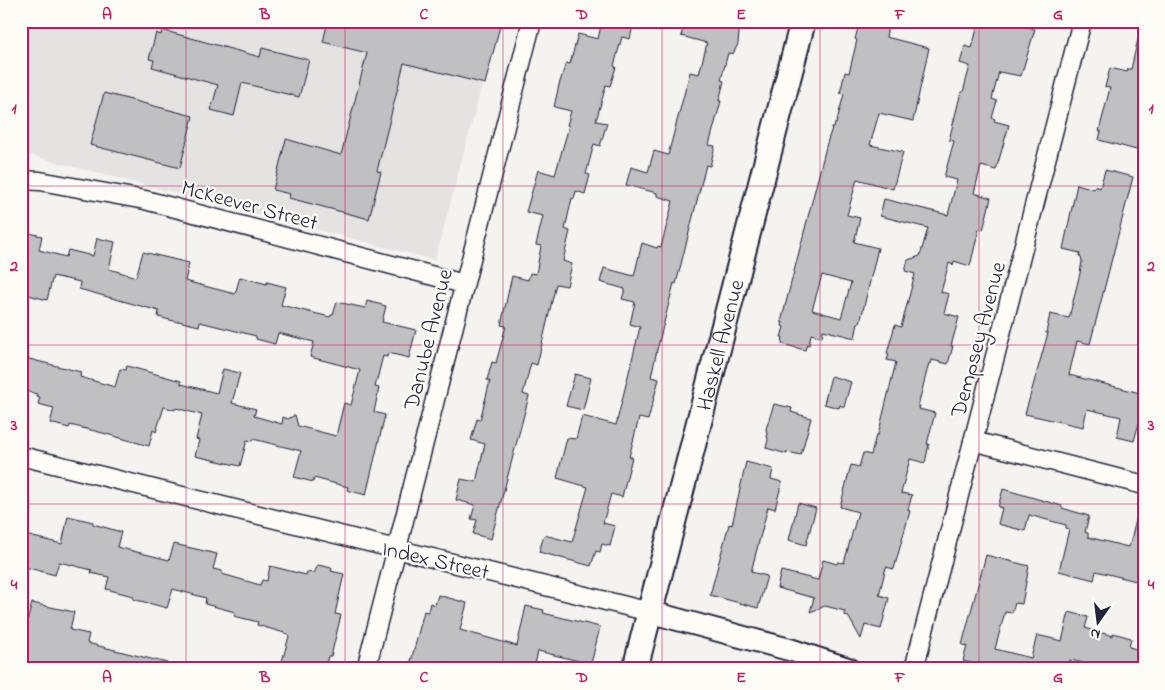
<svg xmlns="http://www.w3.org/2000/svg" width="1165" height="690" font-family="'Indie Flower',sans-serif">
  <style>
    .built { fill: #e4e3e2 }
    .building { fill: #c0bfc2; stroke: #22223b; fill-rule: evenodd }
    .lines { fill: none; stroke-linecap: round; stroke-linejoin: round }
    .minor-casing { stroke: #22223b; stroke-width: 21 }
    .tertiary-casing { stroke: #22223b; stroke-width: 25 }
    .secondary-casing { stroke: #22223b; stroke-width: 28 }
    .minor { stroke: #fdfcf7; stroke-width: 18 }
    .tertiary { stroke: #fdfcf7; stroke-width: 21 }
    .secondary { stroke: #fdfcf7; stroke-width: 24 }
    .grid { fill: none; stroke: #c2185b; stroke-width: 1; stroke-opacity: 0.55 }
    .labels { text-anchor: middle; stroke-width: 4.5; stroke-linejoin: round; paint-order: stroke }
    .street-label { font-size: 22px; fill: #22223b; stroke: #fdfcf7 }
    .neatline { fill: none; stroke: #c2185b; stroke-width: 2 }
    .grid-label { font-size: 16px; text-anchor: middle; font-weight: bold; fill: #c2185b }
  </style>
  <rect width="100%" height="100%" fill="#f4f3ef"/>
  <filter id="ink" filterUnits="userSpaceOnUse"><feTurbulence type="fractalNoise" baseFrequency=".02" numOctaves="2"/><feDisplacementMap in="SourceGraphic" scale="10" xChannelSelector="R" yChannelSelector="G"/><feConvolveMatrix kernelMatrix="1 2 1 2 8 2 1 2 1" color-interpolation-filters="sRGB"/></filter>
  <g filter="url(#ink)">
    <!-- built -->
    <path class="built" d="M 29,21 L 499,21 L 435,260 L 21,153 L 21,36 Z"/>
    <!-- building -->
    <g class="building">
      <path d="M 328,21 L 481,21 L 500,26 L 485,84 L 404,63 L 377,171 L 381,172 L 369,219 L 289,198 L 290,194 L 273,190 L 286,139 L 341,155 L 367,53 L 323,42 Z"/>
      <path d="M 602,21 L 634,21 L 630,39 L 622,37 L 614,66 L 616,67 L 610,86 L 606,85 L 596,121 L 607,123 L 600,146 L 594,144 L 586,174 L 590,175 L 585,194 L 576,191 L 574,199 L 572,198 L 565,229 L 570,231 L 563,261 L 572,264 L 567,286 L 556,284 L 537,365 L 531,363 L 523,394 L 529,396 L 491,539 L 473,534 L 477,520 L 471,519 L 475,505 L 456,500 L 461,479 L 476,482 L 485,444 L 471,440 L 477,419 L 480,420 L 490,381 L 487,380 L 492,362 L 496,363 L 506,326 L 501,325 L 512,276 L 528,280 L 530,273 L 536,274 L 541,246 L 536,245 L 543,216 L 526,212 L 538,170 L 555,175 L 569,126 L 567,125 L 571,111 L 554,107 L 559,85 L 566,63 L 570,64 L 578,34 L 598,39 Z"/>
      <path d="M 685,21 L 740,21 L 738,44 L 733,54 L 728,53 L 721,80 L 724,81 L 719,101 L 721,101 L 709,145 L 715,146 L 710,166 L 706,165 L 676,284 L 674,283 L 657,350 L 651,377 L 659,379 L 648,420 L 639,418 L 629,457 L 632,457 L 622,497 L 611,494 L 603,523 L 615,526 L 610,546 L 602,544 L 600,552 L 596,551 L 591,566 L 539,552 L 544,535 L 572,542 L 588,487 L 557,478 L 567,438 L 576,439 L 582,416 L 616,425 L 640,327 L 630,324 L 635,302 L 622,299 L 625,289 L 600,282 L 604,268 L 634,276 L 642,243 L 657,248 L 658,246 L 661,247 L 673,201 L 657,196 L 657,193 L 626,185 L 631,167 L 648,172 L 654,151 L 668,155 L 690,72 L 699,74 L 707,43 L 681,36 Z"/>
      <path d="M 860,21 L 889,21 L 886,37 L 929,48 L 913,121 L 879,113 L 870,145 L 903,152 L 893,189 L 857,179 L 847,215 L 860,218 L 854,242 L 878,248 L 860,323 L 858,323 L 855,338 L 823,330 L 822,337 L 811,334 L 809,345 L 807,344 L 805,350 L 782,344 L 783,337 L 781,337 L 784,327 L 782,326 L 783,322 L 781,322 L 827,143 L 832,128 L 834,128 L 835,123 L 836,124 L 844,94 L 840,93 L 845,72 L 849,73 L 857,40 L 855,39 ZM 822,275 L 851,283 L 841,318 L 812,310 Z"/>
      <path d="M 979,21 L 1018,21 L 1017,24 L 1035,29 L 1021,76 L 999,72 L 992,99 L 997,101 L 992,118 L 995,119 L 994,121 L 1009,125 L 996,170 L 981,166 L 974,193 L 991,198 L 983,230 L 979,229 L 970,266 L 954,261 L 953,265 L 949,263 L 941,292 L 949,294 L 944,313 L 959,317 L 951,346 L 953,346 L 948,364 L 932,360 L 931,364 L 929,363 L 918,406 L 920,406 L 919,409 L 935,413 L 927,444 L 929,444 L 925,463 L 910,459 L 901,493 L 912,495 L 908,510 L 910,511 L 894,569 L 886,567 L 879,595 L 889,598 L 881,629 L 865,625 L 861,639 L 848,616 L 844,615 L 845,611 L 825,606 L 810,612 L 814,598 L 777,588 L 781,571 L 818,580 L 823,560 L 837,564 L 838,562 L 844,563 L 858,512 L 840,507 L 851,465 L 859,467 L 863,453 L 871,455 L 876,435 L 878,435 L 896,362 L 887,360 L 889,354 L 887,353 L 895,325 L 901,327 L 915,274 L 905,271 L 908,260 L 920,256 L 928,228 L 880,216 L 884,199 L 948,215 L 957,180 L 944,177 L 954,141 L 949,140 L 961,92 L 963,92 L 970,66 L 960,63 L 965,46 L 972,48 Z"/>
      <path d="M 162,30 L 260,57 L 262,48 L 309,60 L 299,97 L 242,83 L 234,116 L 211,110 L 218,85 L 152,67 L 154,60 L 149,59 L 156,33 L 161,35 Z"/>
      <path d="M 1138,39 L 1144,40 L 1144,152 L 1099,140 L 1101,131 L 1099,131 L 1110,88 L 1105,87 L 1110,68 L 1127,72 L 1128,69 L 1131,69 Z"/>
      <path d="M 104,93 L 193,116 L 180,168 L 90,145 Z"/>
      <path d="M 1105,170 L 1133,177 L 1090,344 L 1077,341 L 1069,375 L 1144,394 L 1144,424 L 1139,423 L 1134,441 L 1117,437 L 1121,417 L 1087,409 L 1083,427 L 1025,414 L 1048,333 L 1046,333 L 1050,314 L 1069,318 L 1080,273 L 1082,261 L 1081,257 L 1079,256 L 1080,253 L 1063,249 L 1077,184 L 1094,189 L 1095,186 L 1100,188 Z"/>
      <path d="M 21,231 L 42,236 L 39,250 L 66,257 L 68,250 L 93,256 L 97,238 L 115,242 L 109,269 L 136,277 L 143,252 L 189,263 L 185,281 L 235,294 L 240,277 L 267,284 L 267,282 L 286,287 L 281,305 L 330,317 L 331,315 L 333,315 L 337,302 L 365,308 L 367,301 L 386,306 L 382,322 L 416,330 L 409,358 L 388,353 L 387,357 L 383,356 L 375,387 L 379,388 L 374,412 L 385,415 L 366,495 L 347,490 L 348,487 L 314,478 L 313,482 L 294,477 L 301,451 L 253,439 L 252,441 L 247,440 L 240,466 L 195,456 L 199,440 L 196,439 L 202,415 L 176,408 L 175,410 L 164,407 L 156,432 L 153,430 L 149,446 L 103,433 L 70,425 L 69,428 L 50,423 L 54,408 L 38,404 L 40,397 L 37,396 L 37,394 L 21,390 L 21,357 L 81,372 L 80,377 L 115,387 L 120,369 L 126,370 L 127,366 L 181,381 L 181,384 L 217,393 L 223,369 L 240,373 L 232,403 L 256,409 L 254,416 L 282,424 L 283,417 L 288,419 L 295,415 L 298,426 L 336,436 L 344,403 L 351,405 L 360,370 L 310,357 L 314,342 L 278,333 L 275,344 L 256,339 L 256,336 L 200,322 L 199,326 L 178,321 L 178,322 L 158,317 L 159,311 L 79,289 L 80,282 L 53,276 L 47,300 L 21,293 Z"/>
      <path d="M 575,374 L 591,378 L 583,410 L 566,406 Z"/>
      <path d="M 831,376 L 851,382 L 844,407 L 840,405 L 839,408 L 824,404 Z"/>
      <path d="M 774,404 L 792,408 L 791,412 L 811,418 L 801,455 L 787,452 L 787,454 L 766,448 L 768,440 L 766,429 Z"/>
      <path d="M 746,462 L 773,469 L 771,479 L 782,482 L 775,509 L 768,507 L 751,572 L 767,576 L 758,608 L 710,595 L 729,524 L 732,525 Z"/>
      <path d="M 1003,489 L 1062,506 L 1062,508 L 1089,516 L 1085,532 L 1088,533 L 1088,537 L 1128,547 L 1129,544 L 1130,544 L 1138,512 L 1144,513 L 1144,583 L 1096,571 L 1094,580 L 1059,571 L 1069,529 L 1066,528 L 1066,525 L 1029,515 L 1025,531 L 998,524 L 1002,508 L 998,507 Z"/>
      <path d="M 798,503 L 816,508 L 806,545 L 789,540 Z"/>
      <path d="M 68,516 L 93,522 L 93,524 L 121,532 L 117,547 L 169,560 L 174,544 L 217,554 L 213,569 L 222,571 L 222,574 L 260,585 L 262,580 L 267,581 L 270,566 L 306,575 L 307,572 L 314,573 L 318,565 L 332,568 L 331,571 L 344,574 L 335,614 L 341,615 L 331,656 L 328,656 L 325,669 L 280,669 L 289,636 L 288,634 L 257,625 L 258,622 L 234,616 L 235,612 L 205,604 L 206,598 L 173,589 L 167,608 L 133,599 L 133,596 L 106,589 L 109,577 L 91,573 L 92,570 L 59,562 L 55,575 L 21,566 L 21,534 L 62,544 Z"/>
      <path d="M 986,555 L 1029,566 L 1022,604 L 1015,603 L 1012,613 L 1005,612 L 995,649 L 1031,658 L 1037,635 L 1062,641 L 1069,612 L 1088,617 L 1085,628 L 1113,636 L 1113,633 L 1131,638 L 1129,647 L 1144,651 L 1144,669 L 1097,669 L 1097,666 L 1070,660 L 1068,669 L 993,669 L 963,661 L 967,646 L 962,645 Z"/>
      <path d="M 438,595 L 467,603 L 460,630 L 517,646 L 526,606 L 544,610 L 543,613 L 600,627 L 591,664 L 538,651 L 534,669 L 508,669 L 478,661 L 476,669 L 470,669 L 445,662 L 443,669 L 409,669 L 424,611 L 428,612 L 430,603 L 435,605 Z"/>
      <path d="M 32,603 L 74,612 L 70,630 L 89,634 L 87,643 L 167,663 L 166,669 L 49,669 L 36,666 L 35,669 L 21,669 L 21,644 Z"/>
    </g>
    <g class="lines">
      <!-- minor casing -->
      <g class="minor-casing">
        <g id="minor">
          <path d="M 21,180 L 40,181 L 145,200 L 464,284"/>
          <path d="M 973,441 L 1144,485"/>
          <path d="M 21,456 L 650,612"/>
          <path d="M 366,669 L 532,21"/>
          <path d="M 914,669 L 1082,21"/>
        </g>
      </g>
      <!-- tertiary casing -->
      <g class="tertiary-casing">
        <path id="tertiary" d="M 650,612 L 791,650 L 849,669"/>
      </g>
      <!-- secondary casing -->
      <g class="secondary-casing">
        <g id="secondary">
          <path id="s1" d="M 635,669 L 803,21"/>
        </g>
      </g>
      <!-- minor -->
      <use href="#minor" class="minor"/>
      <!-- tertiary -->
      <use href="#tertiary" class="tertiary"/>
      <!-- secondary -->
      <use href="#secondary" class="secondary"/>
    </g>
  </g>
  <!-- grid -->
  <path class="grid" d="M 186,21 L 186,669M 345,21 L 345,669M 503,21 L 503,669M 662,21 L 662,669M 820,21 L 820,669M 979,21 L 979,669M 21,186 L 1144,186M 21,345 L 1144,345M 21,504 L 1144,504"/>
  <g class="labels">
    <!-- street labels -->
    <g class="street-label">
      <text transform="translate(250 204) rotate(15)" y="8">McKeever Street</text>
      <text transform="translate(427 339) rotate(-76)" y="8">Danube Avenue</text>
      <text transform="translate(977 339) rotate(-75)" y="8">Dempsey Avenue</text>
      <text dy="8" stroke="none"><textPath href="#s1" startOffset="335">Haskell Avenue</textPath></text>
      <text transform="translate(436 559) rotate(13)" y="8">Index Street</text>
    </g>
  </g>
  <!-- margin -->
  <rect width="1165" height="690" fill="none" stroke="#fdfcf7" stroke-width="55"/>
  <!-- north arrow -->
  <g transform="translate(1098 622) rotate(194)" stroke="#fdfcf7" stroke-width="4" paint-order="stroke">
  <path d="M0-4L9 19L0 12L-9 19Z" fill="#22223b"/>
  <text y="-8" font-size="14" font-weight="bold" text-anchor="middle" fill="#22223b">N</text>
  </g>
  <rect x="28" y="28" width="1110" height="634" class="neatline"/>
  <g class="grid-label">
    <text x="107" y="19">A</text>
    <text x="265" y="19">B</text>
    <text x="424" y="19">C</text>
    <text x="582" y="19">D</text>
    <text x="741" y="19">E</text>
    <text x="900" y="19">F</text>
    <text x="1058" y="19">G</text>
    <text x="14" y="113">1</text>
    <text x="1151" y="113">1</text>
    <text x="14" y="271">2</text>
    <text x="1151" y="271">2</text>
    <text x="14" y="430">3</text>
    <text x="1151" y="430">3</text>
    <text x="14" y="589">4</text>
    <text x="1151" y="589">4</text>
    <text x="107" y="682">A</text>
    <text x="265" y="682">B</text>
    <text x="424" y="682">C</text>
    <text x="582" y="682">D</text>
    <text x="741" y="682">E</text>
    <text x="900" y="682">F</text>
    <text x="1058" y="682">G</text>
  </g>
</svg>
